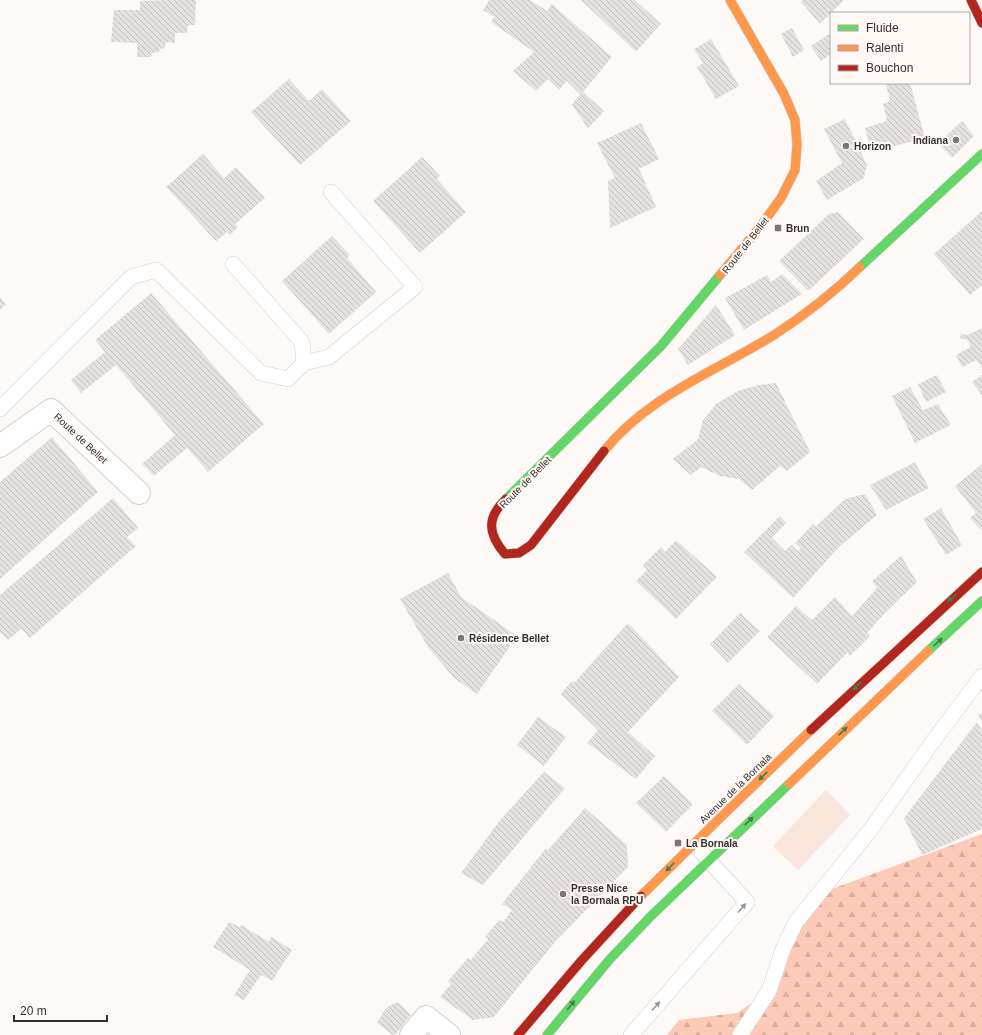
<svg xmlns="http://www.w3.org/2000/svg" width="982" height="1035" font-family="Helvetica,sans-serif">
  <style>
    .forest { fill: url(#forest-firs) }
    .pitch { fill: #fae5dd }
    .building { fill: url(#building-back-hatch) }
    .lines { fill: none; stroke-linecap: round; stroke-linejoin: round }
    .lane-casing { stroke: #d3d0ce; stroke-width: 16 }
    .street-casing { stroke: #d3d0ce; stroke-width: 24 }
    .fast-casing { stroke: #d3d0ce; stroke-width: 10 }
    .slow-casing { stroke: #d3d0ce; stroke-width: 10 }
    .jam-casing { stroke: #d3d0ce; stroke-width: 10 }
    .lane { stroke: #fffefe; stroke-width: 15 }
    .street { stroke: #fffefe; stroke-width: 22 }
    .fast { stroke: #63d668; stroke-width: 9 }
    .slow { stroke: #ff974d; stroke-width: 9 }
    .jam { stroke: #b3261e; stroke-width: 9 }
    .oneway { fill: #497b49 }
    .oneway2 { fill: #999796 }
    .poi-dot { fill: #7a7675; stroke: #fff8f5; stroke-width: 1.5 }
    .labels { text-anchor: middle; stroke-width: 4; stroke-linejoin: round; paint-order: stroke }
    .poi-label { font-size: 10px; font-weight: bold; fill: #33302f; stroke: #fff8f5; text-anchor: start }
    .street-label { font-size: 10px; fill: #33302f; stroke: #fff8f5 }
  </style>
  <defs>
    <pattern id="forest-firs" width="22" height="20" patternUnits="userSpaceOnUse"><rect width="22" height="20" fill="#fdcab8"/><path d="M5 1l3.5 6h-7zM16 11l3.5 6h-7z" fill="#d9ae9e"/></pattern>
    <pattern id="building-back-hatch" width="6" height="6" patternUnits="userSpaceOnUse"><rect width="6" height="6" fill="#e4e1df"/><path d="M-1 5l2 2M0 0l6 6M5-1l2 2" fill="none" stroke="#c4c1c0"/></pattern>
  </defs>
  <rect width="100%" height="100%" fill="#fdf9f7"/>
  <!-- forest -->
  <path class="forest" d="M 982,834 L 982,1035 L 667,1035 L 679,1020 L 737,1013 L 769,991 L 783,949 L 821,893 Z"/>
  <!-- pitch -->
  <path class="pitch" d="M 826,790 L 850,815 L 798,870 L 773,846 Z"/>
  <!-- building -->
  <g class="building">
    <path d="M 168,0 L 196,0 L 195,25 L 188,25 L 187,33 L 175,33 L 175,43 L 166,42 L 165,48 L 160,49 L 159,52 L 152,53 L 151,57 L 137,57 L 137,43 L 111,42 L 114,10 L 140,10 L 140,1 Z"/>
    <path d="M 489,0 L 530,0 L 547,11 L 552,4 L 612,57 L 583,92 L 604,111 L 588,128 L 572,105 L 580,94 L 567,81 L 559,90 L 548,79 L 536,91 L 513,71 L 534,52 L 491,22 L 494,17 L 483,10 Z"/>
    <path d="M 581,0 L 635,0 L 661,24 L 636,52 Z"/>
    <path d="M 802,0 L 844,0 L 820,24 L 801,2 Z"/>
    <path d="M 792,28 L 804,50 L 793,57 L 781,34 Z"/>
    <path d="M 829,34 L 831,37 L 831,54 L 821,61 L 811,46 Z"/>
    <path d="M 711,39 L 739,86 L 716,99 L 697,67 L 703,63 L 694,49 Z"/>
    <path d="M 289,79 L 309,101 L 322,89 L 351,121 L 300,165 L 251,112 Z"/>
    <path d="M 887,83 L 910,83 L 925,138 L 871,152 L 865,128 L 887,121 L 883,104 L 890,101 L 886,84 Z"/>
    <path d="M 845,119 L 867,165 L 864,178 L 827,200 L 816,181 L 842,163 L 824,129 Z"/>
    <path d="M 962,121 L 974,136 L 952,158 L 938,143 Z"/>
    <path d="M 641,123 L 659,159 L 639,169 L 656,207 L 610,228 L 608,181 L 615,178 L 597,143 Z"/>
    <path d="M 203,154 L 224,178 L 236,167 L 265,198 L 235,224 L 238,227 L 230,235 L 227,232 L 216,241 L 166,187 Z"/>
    <path d="M 422,157 L 440,176 L 437,179 L 466,212 L 420,253 L 373,201 Z"/>
    <path d="M 982,211 L 982,285 L 970,295 L 934,254 Z"/>
    <path d="M 838,212 L 864,239 L 808,291 L 779,261 L 829,214 Z"/>
    <path d="M 332,236 L 350,255 L 347,258 L 376,292 L 329,334 L 282,281 Z"/>
    <path d="M 782,274 L 802,294 L 744,330 L 725,298 L 767,275 L 771,282 Z"/>
    <path d="M 151,293 L 264,424 L 208,472 L 187,448 L 154,476 L 142,464 L 175,435 L 116,365 L 81,393 L 71,380 L 105,352 L 95,340 Z"/>
    <path d="M 0,297 L 6,304 L 0,310 Z"/>
    <path d="M 716,305 L 735,335 L 688,365 L 678,349 Z"/>
    <path d="M 982,328 L 982,368 L 977,360 L 962,367 L 956,355 L 971,347 L 967,340 L 960,338 L 961,334 L 967,335 Z"/>
    <path d="M 937,375 L 946,392 L 926,402 L 918,384 Z"/>
    <path d="M 982,375 L 982,395 L 972,382 Z"/>
    <path d="M 776,383 L 810,452 L 787,471 L 780,466 L 752,490 L 739,479 L 720,476 L 701,467 L 691,475 L 673,459 L 698,439 L 703,420 L 716,404 L 738,391 L 759,385 Z"/>
    <path d="M 910,387 L 923,410 L 938,404 L 951,425 L 915,443 L 892,396 Z"/>
    <path d="M 52,437 L 98,492 L 0,579 L 0,482 Z"/>
    <path d="M 915,462 L 929,488 L 886,510 L 870,485 Z"/>
    <path d="M 982,464 L 982,531 L 970,518 L 976,513 L 955,486 Z"/>
    <path d="M 865,494 L 877,515 L 838,548 L 793,598 L 744,552 L 780,516 L 786,523 L 772,538 L 785,551 L 791,545 L 798,551 L 801,548 L 795,543 L 813,524 L 815,527 L 845,499 Z"/>
    <path d="M 113,498 L 138,528 L 127,537 L 136,546 L 30,638 L 21,629 L 8,640 L 0,632 L 0,595 Z"/>
    <path d="M 941,508 L 962,545 L 946,555 L 923,519 Z"/>
    <path d="M 676,540 L 717,577 L 676,619 L 636,581 L 647,570 L 643,565 L 661,547 L 665,552 Z"/>
    <path d="M 901,556 L 917,582 L 882,616 L 867,633 L 870,636 L 850,656 L 847,653 L 817,684 L 767,637 L 796,606 L 812,620 L 835,597 L 852,616 L 877,588 L 872,581 Z"/>
    <path d="M 448,573 L 461,597 L 517,636 L 477,694 L 454,678 L 428,647 L 400,599 Z"/>
    <path d="M 740,613 L 760,631 L 728,663 L 710,644 Z"/>
    <path d="M 628,623 L 679,677 L 628,732 L 655,756 L 636,779 L 587,743 L 598,730 L 561,694 L 572,681 L 574,683 Z"/>
    <path d="M 739,684 L 774,716 L 747,745 L 712,711 Z"/>
    <path d="M 982,713 L 982,722 L 978,715 Z"/>
    <path d="M 538,717 L 566,737 L 544,766 L 517,745 Z"/>
    <path d="M 977,722 L 982,731 L 982,829 L 922,855 L 904,818 Z"/>
    <path d="M 544,772 L 565,788 L 483,885 L 461,873 L 501,819 Z"/>
    <path d="M 664,776 L 693,804 L 666,832 L 636,803 Z"/>
    <path d="M 585,808 L 627,845 L 628,867 L 555,942 L 494,1017 L 473,1020 L 440,997 L 451,984 L 448,981 L 468,958 L 471,960 L 488,939 L 485,937 L 499,920 L 503,922 L 512,910 L 502,904 L 546,848 L 548,850 Z"/>
    <path d="M 229,922 L 240,927 L 241,925 L 269,942 L 271,937 L 292,950 L 272,981 L 261,975 L 244,1000 L 234,995 L 250,970 L 213,947 Z"/>
    <path d="M 395,1003 L 399,1003 L 411,1015 L 395,1035 L 393,1035 L 377,1023 L 386,1008 Z"/>
  </g>
  <g class="lines">
    <!-- lane casing -->
    <g class="lane-casing">
      <g id="lane">
        <path d="M 304,363 L 329,357 L 415,287 L 331,192"/>
        <path d="M 0,409 L 131,277 L 156,270 L 261,373 L 288,379 L 304,363 L 302,342 L 233,264"/>
        <path d="M 631,1035 L 747,902 L 702,853"/>
        <path d="M 740,1035 L 769,991 L 783,949 L 796,922 L 871,829 L 934,740 L 982,676"/>
      </g>
    </g>
    <!-- street casing -->
    <g class="street-casing">
      <g id="street">
        <path d="M 0,446 L 51,410 L 139,493"/>
        <path d="M 411,1035 L 426,1017 L 449,1035"/>
      </g>
    </g>
    <!-- fast casing -->
    <g class="fast-casing">
      <g id="fast">
        <path d="M 860,267 L 982,154"/>
        <path d="M 506,499 L 661,346 L 720,275"/>
        <path d="M 928,651 L 982,601"/>
        <path d="M 547,1035 L 610,959 L 651,916 L 789,784"/>
      </g>
    </g>
    <!-- slow casing -->
    <g class="slow-casing">
      <g id="slow">
        <path d="M 720,275 L 760,227 L 781,198 L 795,170 L 797,145 L 795,120 L 784,94 L 730,0"/>
        <path d="M 604,451 C 648,396 716,371 774,335 C 805,315 834,292 860,267"/>
        <path d="M 789,784 L 928,651"/>
        <path d="M 641,896 L 720,818 L 811,730"/>
      </g>
    </g>
    <!-- jam casing -->
    <g class="jam-casing">
      <g id="jam">
        <path d="M 971,0 L 982,23"/>
        <path d="M 506,499 C 486,518 488,534 505,554 L 519,553 L 531,545 L 604,451"/>
        <path d="M 811,730 L 982,572"/>
        <path d="M 518,1035 L 582,960 L 641,896"/>
      </g>
    </g>
    <!-- lane -->
    <use href="#lane" class="lane"/>
    <!-- street -->
    <use href="#street" class="street"/>
    <!-- fast -->
    <use href="#fast" class="fast"/>
    <!-- slow -->
    <use href="#slow" class="slow"/>
    <!-- jam -->
    <use href="#jam" class="jam"/>
  </g>
  <!-- one-way arrows -->
  <defs><path id="oneway-solid" d="M-6-.8H1V-3.2L6.5 0L1 3.2V.8H-6Z"/></defs>
  <g class="oneway">
    <use href="#oneway-solid" transform="translate(952 598) rotate(139)"/>
    <use href="#oneway-solid" transform="translate(938 642) rotate(-42)"/>
    <use href="#oneway-solid" transform="translate(857 686) rotate(136)"/>
    <use href="#oneway-solid" transform="translate(843 731) rotate(-44)"/>
    <use href="#oneway-solid" transform="translate(763 776) rotate(136)"/>
    <use href="#oneway-solid" transform="translate(749 821) rotate(-44)"/>
    <use href="#oneway-solid" transform="translate(670 867) rotate(135)"/>
    <use href="#oneway-solid" transform="translate(571 1005) rotate(-51)"/>
  </g>
  <g class="oneway2">
    <use href="#oneway-solid" transform="translate(742 908) rotate(-49)"/>
    <use href="#oneway-solid" transform="translate(656 1006) rotate(-49)"/>
  </g>
  <!-- markers -->
  <g class="poi-dot">
    <circle cx="956" cy="140" r="4"/>
    <circle cx="846" cy="146" r="4"/>
    <rect x="774" y="224" width="8" height="8" rx="2"/>
    <circle cx="461" cy="638" r="4"/>
    <rect x="674" y="839" width="8" height="8" rx="2"/>
    <circle cx="563" cy="894" r="4"/>
  </g>
  <g class="labels">
    <!-- poi labels -->
    <g class="poi-label">
      <text x="948" y="144" text-anchor="end">Indiana</text>
      <text x="854" y="150">Horizon</text>
      <text x="786" y="232">Brun</text>
      <text x="469" y="642">Résidence Bellet</text>
      <text x="686" y="847">La Bornala</text>
      <text x="571" y="892">Presse Nice<tspan x="571" dy="12">la Bornala RPU</tspan></text>
    </g>
    <!-- street labels -->
    <g class="street-label">
      <text transform="translate(745 245) rotate(-52)" y="4">Route de Bellet</text>
      <text transform="translate(81 438) rotate(43)" y="4">Route de Bellet</text>
      <text transform="translate(525 482) rotate(-45)" y="4">Route de Bellet</text>
      <text transform="translate(735 788) rotate(-44)" y="4">Avenue de la Bornala</text>
    </g>
  </g>
  <!-- legend -->
  <rect x="830" y="12" width="140" height="72" fill="#fff8f5" stroke="#ada8a6"/>
  <rect x="838" y="25" width="20" height="6" fill="#63d668" stroke="#ada8a6"/>
  <text x="866" y="32" font-size="12" fill="#33302f">Fluide</text>
  <rect x="838" y="45" width="20" height="6" fill="#ff974d" stroke="#ada8a6"/>
  <text x="866" y="52" font-size="12" fill="#33302f">Ralenti</text>
  <rect x="838" y="65" width="20" height="6" fill="#b3261e" stroke="#ada8a6"/>
  <text x="866" y="72" font-size="12" fill="#33302f">Bouchon</text>
  <!-- scale -->
  <path d="M14 1015v6h93v-6" fill="none" stroke="#33302f" stroke-width="2"/>
  <text x="20" y="1015" font-size="12" fill="#33302f" stroke="#fff8f5" stroke-width="3" paint-order="stroke">20 m</text>
</svg>
